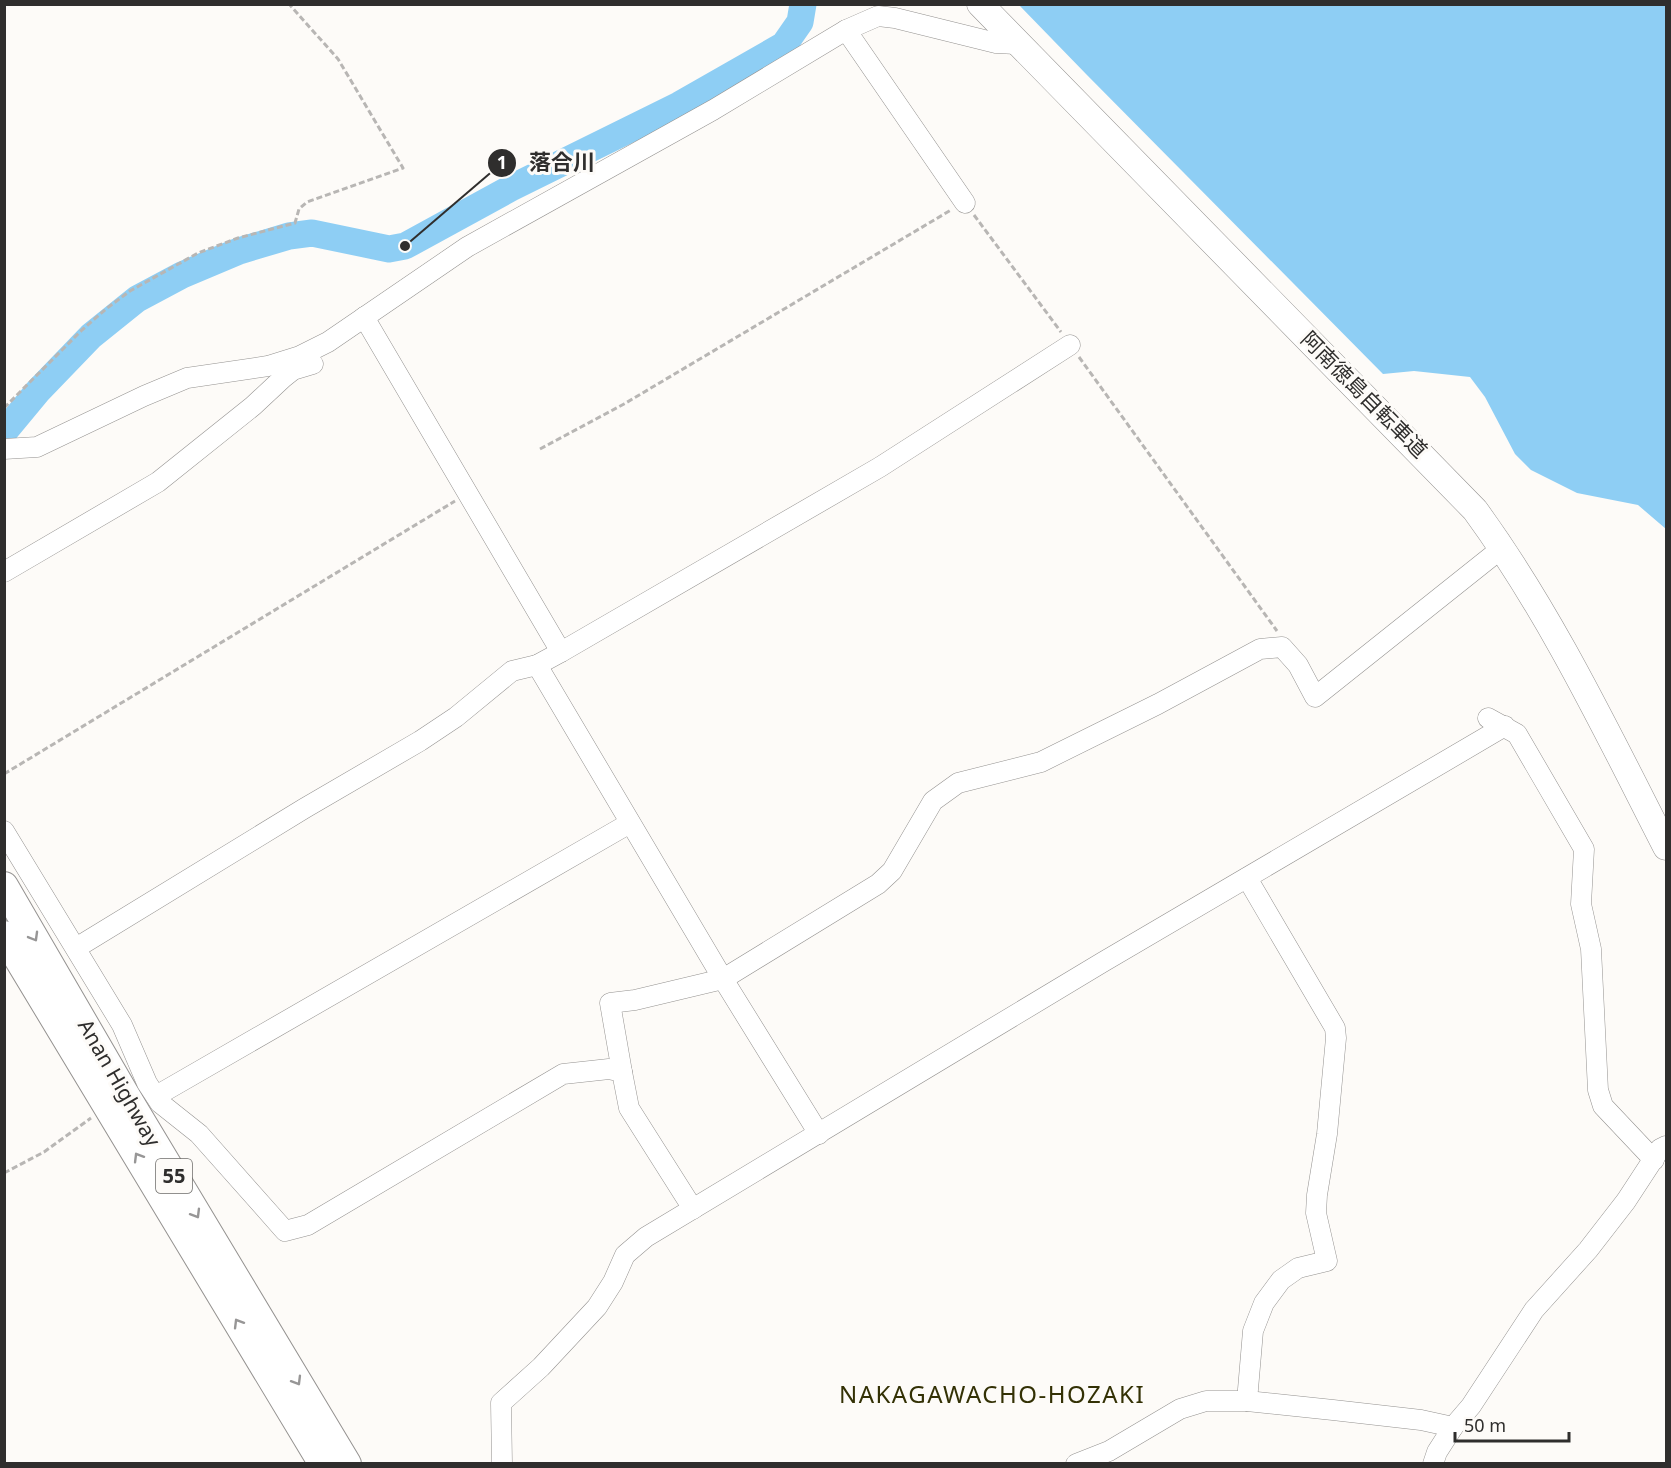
<svg xmlns="http://www.w3.org/2000/svg" width="1671" height="1468" font-family="'Noto Sans','Noto Sans JP',sans-serif">
  <style>
    .water { fill: #8ecef4 }
    .lines { fill: none; stroke-linecap: round; stroke-linejoin: round }
    .river { stroke: #8ecef4; stroke-width: 27 }
    .minor-casing { stroke: #949290; stroke-width: 21 }
    .major-casing { stroke: #949290; stroke-width: 27 }
    .highway-casing { stroke: #949290; stroke-width: 30 }
    .path { stroke: #b8b6b4; stroke-width: 3; stroke-dasharray: 6 3; stroke-linecap: butt }
    .minor { stroke: #fff; stroke-width: 20 }
    .major { stroke: #fff; stroke-width: 26 }
    .highway { stroke: #fff; stroke-width: 28 }
    .oneway { stroke: #979696 }
    .labels { text-anchor: middle; stroke-width: 6; stroke-linejoin: round; paint-order: stroke }
    .shield { fill: #fdfbf8; stroke: #6d6c6a; stroke-width: 1.5 }
    .shield-label { font-size: 20px; font-weight: bold; fill: #2f2e2d }
    .street-label { font-size: 21px; fill: #2f2e2d; stroke: #fdfbf8 }
    .quarter-label { font-size: 24px; letter-spacing: 1.5px; fill: #333105; stroke: #fdfbf8 }
    .leader { fill: none; stroke: #2f2e2d; stroke-width: 2 }
    .callout-dot { fill: #2f2e2d; stroke: #fdfbf8; stroke-width: 2 }
    .mark-label { font-size: 18px; text-anchor: middle; font-weight: bold; fill: #fff }
    .callout-label { font-size: 22px; text-anchor: middle; font-weight: bold; fill: #2f2e2d; stroke: #fdfbf8; stroke-width: 6; stroke-linejoin: round; paint-order: stroke }
  </style>
  <rect width="100%" height="100%" fill="#fdfbf8"/>
  <!-- water -->
  <path class="water" d="M 1019,5 L 1666,5 L 1666,529 L 1638,505 L 1577,493 L 1531,470 L 1515,454 L 1485,397 L 1470,377 L 1414,371 L 1383,374 L 1086,74 Z"/>
  <g class="lines">
    <!-- river -->
    <path class="river" d="M 4,432 L 38,391 L 91,336 L 137,299 L 182,275 L 239,251 L 289,236 L 312,233 L 389,249 L 405,246 L 511,188 L 679,105 L 784,45 L 800,22 L 803,4"/>
    <!-- minor casing -->
    <g class="minor-casing">
      <g id="minor">
        <path d="M 846,30 L 965,203"/>
        <path d="M 364,317 L 561,652"/>
        <path d="M 4,449 L 37,447 L 144,396 L 187,378 L 268,366 L 300,356 L 328,342 L 467,247 L 713,110 L 846,30 L 878,16 L 895,18 L 996,43 L 1017,44"/>
        <path d="M 4,572 L 158,482 L 253,406 L 283,378 L 293,370 L 313,364"/>
        <path d="M 537,665 L 723,979 L 819,1134"/>
        <path d="M 1488,718 L 1517,734 L 1584,849 L 1581,904 L 1591,949 L 1598,1090 L 1603,1106 L 1654,1160"/>
        <path d="M 4,831 L 122,1025 L 147,1083 L 160,1103 L 199,1134 L 285,1231 L 308,1225 L 563,1074 L 609,1069 L 622,1072 L 629,1108 L 693,1209"/>
        <path d="M 1247,878 L 1335,1028 L 1336,1038 L 1327,1134 L 1317,1195 L 1316,1213 L 1327,1261 L 1298,1268 L 1281,1280 L 1264,1303 L 1253,1331 L 1247,1401"/>
        <path d="M 76,948 L 305,808 L 420,741 L 456,717 L 512,671 L 537,665 L 561,652 L 880,467 L 1070,345"/>
        <path d="M 622,1072 L 610,1003 L 635,1000 L 723,979 L 878,884 L 892,871 L 933,801 L 958,783 L 1041,762 L 1158,704 L 1260,649 L 1282,647 L 1298,665 L 1315,697 L 1502,548"/>
        <path d="M 156,1096 L 630,823"/>
        <path d="M 502,1464 L 501,1403 L 541,1367 L 597,1307 L 613,1282 L 625,1255 L 646,1237 L 1103,962 L 1505,726"/>
        <path d="M 1076,1464 L 1109,1451 L 1180,1409 L 1206,1401 L 1247,1401 L 1333,1410 L 1421,1420 L 1453,1427"/>
        <path d="M 1433,1464 L 1437,1452 L 1453,1427 L 1471,1406 L 1534,1310 L 1588,1250 L 1626,1201 L 1660,1149 L 1666,1146"/>
      </g>
    </g>
    <!-- major casing -->
    <g class="major-casing">
      <path id="major" d="M 980,4 L 1475,510 C 1551,614 1607,732 1666,847"/>
    </g>
    <!-- highway casing -->
    <g class="highway-casing">
      <g id="highway">
        <path d="M 4,886 L 126,1096 L 347,1464"/>
        <path d="M 4,935 L 323,1464"/>
      </g>
    </g>
    <!-- path -->
    <g class="path">
      <path d="M 974,215 L 1061,332"/>
      <path d="M 1079,357 L 1277,631"/>
      <path d="M 4,408 L 82,330 L 106,309 L 130,291 L 198,253 L 238,238 L 295,223 L 299,209 L 307,202 L 403,168 L 338,59 L 289,4"/>
      <path d="M 540,449 L 624,404 L 951,210"/>
      <path d="M 4,774 L 455,501"/>
      <path d="M 4,1173 L 44,1152 L 91,1118"/>
    </g>
    <!-- minor -->
    <use href="#minor" class="minor"/>
    <!-- major -->
    <use href="#major" class="major"/>
    <!-- highway -->
    <use href="#highway" class="highway"/>
  </g>
  <!-- one-way arrows -->
  <defs><path id="oneway-chevron" d="M-2-3.5L2.5 0L-2 3.5" fill="none" stroke-width="1.6" stroke-linecap="round" stroke-linejoin="round" transform="scale(1.5)"/></defs>
  <g class="oneway">
    <use href="#oneway-chevron" transform="translate(34 937) rotate(60)"/>
    <use href="#oneway-chevron" transform="translate(138 1157) rotate(-121)"/>
    <use href="#oneway-chevron" transform="translate(196 1214) rotate(59)"/>
    <use href="#oneway-chevron" transform="translate(238 1323) rotate(-121)"/>
    <use href="#oneway-chevron" transform="translate(297 1381) rotate(59)"/>
  </g>
  <g class="labels">
    <!-- shield labels -->
    <rect class="shield" x="156" y="1159" width="36" height="34" rx="4.5"/>
    <g class="shield-label">
      <text x="174" y="1183">55</text>
    </g>
    <!-- street labels -->
    <g class="street-label">
      <text transform="translate(1364 395) rotate(45)" y="7">阿南徳島自転車道</text>
      <text transform="translate(119 1083) rotate(60)" y="7">Anan Highway</text>
    </g>
    <!-- quarter labels -->
    <g class="quarter-label">
      <text x="992" y="1403">NAKAGAWACHO-HOZAKI</text>
    </g>
  </g>
  <!-- callouts -->
  <path class="leader" d="M405 246L502 163"/>
  <g class="callout-dot">
    <circle cx="405" cy="246" r="6"/>
    <circle cx="502" cy="163" r="15"/>
  </g>
  <g class="mark-label">
    <text x="502" y="169">1</text>
  </g>
  <g class="callout-label">
    <text x="562" y="170">落合川</text>
  </g>
  <!-- border -->
  <rect width="1671" height="1468" fill="none" stroke="#2f2e2d" stroke-width="12"/>
  <!-- scale -->
  <path d="M1455 1432v9h114v-9" fill="none" stroke="#2f2e2d" stroke-width="3"/>
  <text x="1464" y="1432" font-size="18" fill="#2f2e2d" stroke="#fdfbf8" stroke-width="4.5" paint-order="stroke">50 m</text>
</svg>
